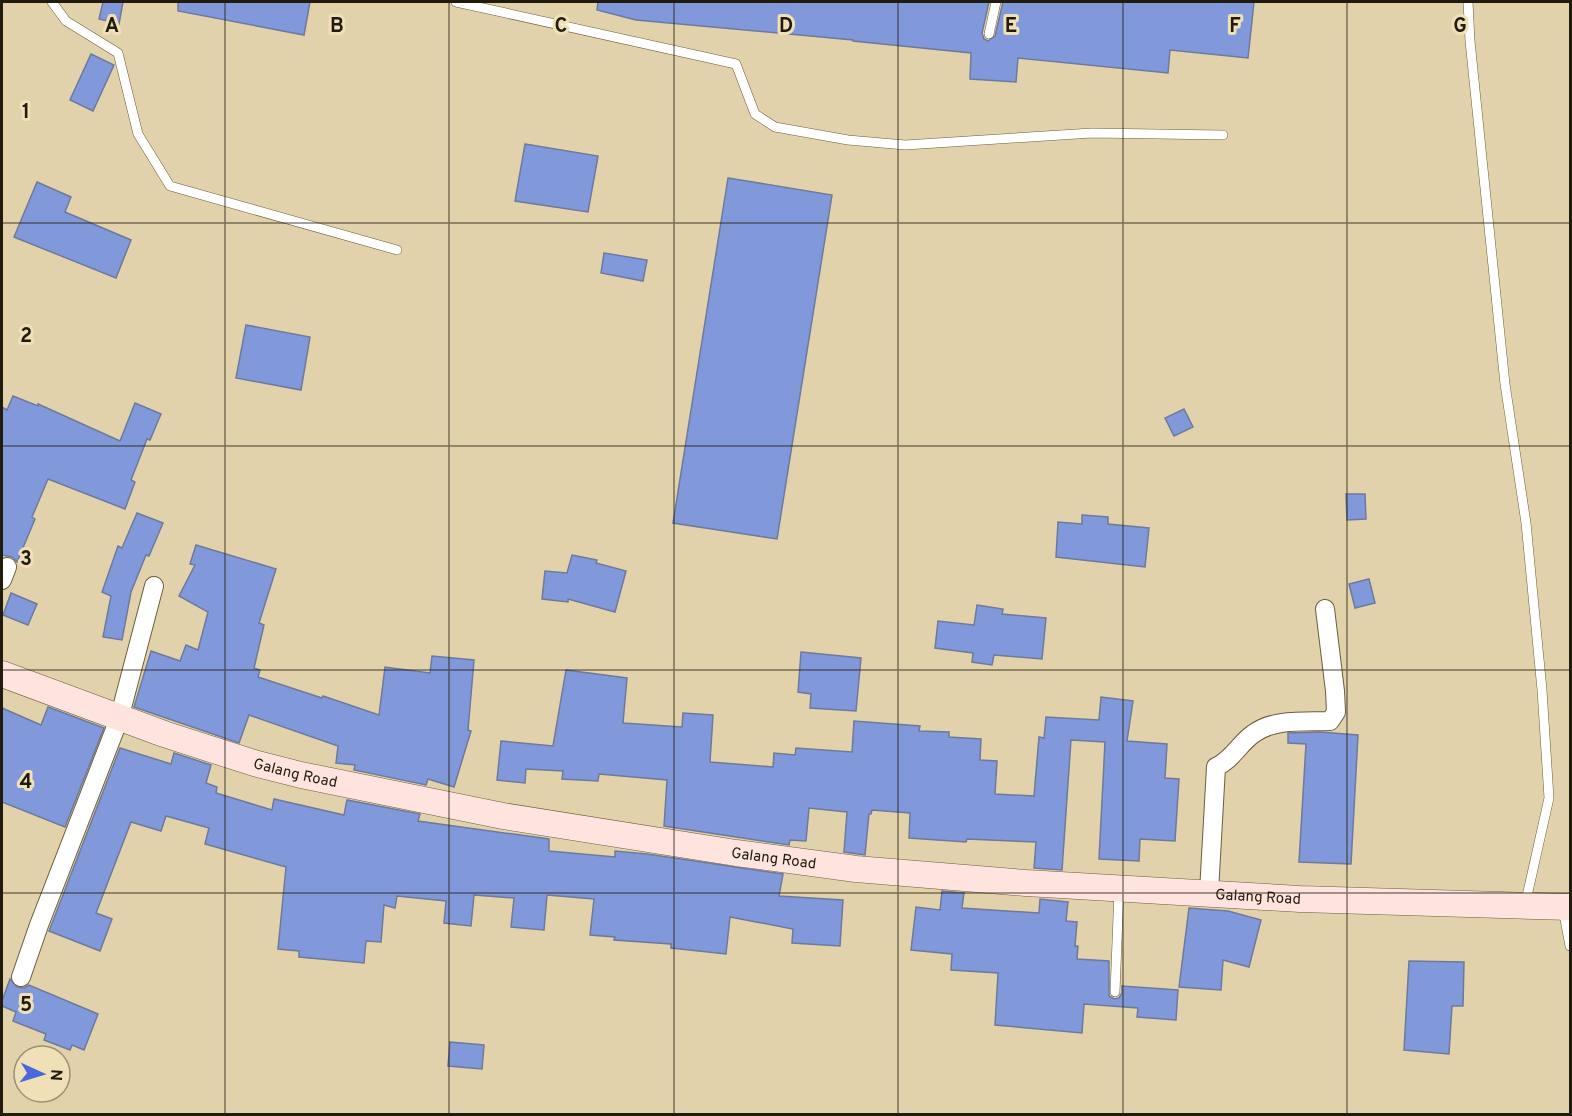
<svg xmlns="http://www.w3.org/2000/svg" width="1572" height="1116" font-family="Overpass,sans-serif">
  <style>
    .building { fill: #8198da; stroke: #6d7a9c; stroke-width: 1.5 }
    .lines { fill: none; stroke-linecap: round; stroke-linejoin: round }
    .lane-casing { stroke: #6c5e3a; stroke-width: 10 }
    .street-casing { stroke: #6c5e3a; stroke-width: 20 }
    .secondary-casing { stroke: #6c5e3a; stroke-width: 27 }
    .lane { stroke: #fff; stroke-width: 9 }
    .street { stroke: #fff; stroke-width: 18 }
    .secondary { stroke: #fee3df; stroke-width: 26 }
    .grid { fill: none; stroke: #201b0c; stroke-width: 1.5; stroke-opacity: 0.55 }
    .labels { text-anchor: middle; stroke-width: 6; stroke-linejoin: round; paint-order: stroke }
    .street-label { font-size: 15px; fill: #201b0c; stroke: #efe0b8 }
    .grid-label { font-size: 20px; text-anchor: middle; font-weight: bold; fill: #201b0c; stroke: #efe0b8; stroke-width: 6; stroke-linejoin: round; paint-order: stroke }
  </style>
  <rect width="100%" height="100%" fill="#e2d2ab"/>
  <!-- building -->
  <g class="building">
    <path d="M 103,2 L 123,2 L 119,24 L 99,19 Z"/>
    <path d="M 178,2 L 310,2 L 304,35 L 178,11 Z"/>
    <path d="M 598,2 L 989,2 L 982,33 L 984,39 L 988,41 L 995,36 L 1003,2 L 1254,2 L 1248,58 L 1170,50 L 1168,73 L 1018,58 L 1016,82 L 970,79 L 971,53 L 853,41 L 853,40 L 636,20 L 597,10 Z"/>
    <path d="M 91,54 L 114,65 L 93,111 L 70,100 Z"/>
    <path d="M 525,144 L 598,156 L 588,212 L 515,201 Z"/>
    <path d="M 728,178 L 832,195 L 777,539 L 673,523 Z"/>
    <path d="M 37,182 L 71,197 L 65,212 L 131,240 L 116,278 L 14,237 Z"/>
    <path d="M 604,253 L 647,260 L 643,281 L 601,273 Z"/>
    <path d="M 246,325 L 310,337 L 301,390 L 236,378 Z"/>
    <path d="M 13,396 L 38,406 L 38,404 L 120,441 L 135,403 L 161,414 L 150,440 L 147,439 L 131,480 L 135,482 L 125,509 L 48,479 L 32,517 L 35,519 L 17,562 L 12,557 L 2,555 L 2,407 L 7,410 Z"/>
    <path d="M 1184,409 L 1193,427 L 1174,436 L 1165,418 Z"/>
    <path d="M 1346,494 L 1365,494 L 1366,519 L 1347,520 Z"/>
    <path d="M 137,513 L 163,523 L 149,556 L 146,555 L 131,592 L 122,640 L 103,637 L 111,596 L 102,592 L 118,546 L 122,548 Z"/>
    <path d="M 1082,515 L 1108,517 L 1108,524 L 1149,528 L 1145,567 L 1056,557 L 1058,522 L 1082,524 Z"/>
    <path d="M 196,545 L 276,569 L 259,623 L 264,625 L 254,668 L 260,670 L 258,677 L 322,698 L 323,696 L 379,715 L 385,667 L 430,673 L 432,656 L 474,660 L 468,730 L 471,731 L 454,787 L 428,779 L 426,785 L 354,770 L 355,765 L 336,763 L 338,746 L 249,715 L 239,743 L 134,707 L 151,651 L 180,661 L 186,645 L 198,650 L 208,612 L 179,596 L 195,565 L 190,564 Z"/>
    <path d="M 572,555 L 597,560 L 596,563 L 626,571 L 615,612 L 568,599 L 568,602 L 542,599 L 545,571 L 567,573 Z"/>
    <path d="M 1369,579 L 1375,603 L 1355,608 L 1349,584 Z"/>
    <path d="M 11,593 L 37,604 L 28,625 L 3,615 Z"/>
    <path d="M 977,605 L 1003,609 L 1002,614 L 1046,618 L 1042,659 L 994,655 L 992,665 L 972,662 L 973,653 L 935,648 L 938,621 L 974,625 Z"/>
    <path d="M 801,652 L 861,658 L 856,711 L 810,708 L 811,694 L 798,692 Z"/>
    <path d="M 566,670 L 627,678 L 623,723 L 682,727 L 683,713 L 713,715 L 710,762 L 773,767 L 774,753 L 795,755 L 796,748 L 852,752 L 854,721 L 920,726 L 919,731 L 949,732 L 949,737 L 981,739 L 980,760 L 997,761 L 995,794 L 1034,796 L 1039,737 L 1044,738 L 1046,717 L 1099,720 L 1101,697 L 1133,701 L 1127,741 L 1167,744 L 1165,778 L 1179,779 L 1175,841 L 1140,839 L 1139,861 L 1099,859 L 1105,742 L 1071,740 L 1062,870 L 1034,868 L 1036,842 L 967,839 L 966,842 L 909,838 L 910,813 L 872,810 L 871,814 L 869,814 L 865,855 L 844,852 L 847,812 L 809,808 L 806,841 L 790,840 L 789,845 L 664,826 L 667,780 L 599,774 L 598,781 L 562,779 L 563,771 L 526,769 L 525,783 L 497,780 L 501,741 L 553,746 Z"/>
    <path d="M 48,707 L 104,728 L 65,827 L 2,802 L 2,708 L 41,725 Z"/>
    <path d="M 1320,732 L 1358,735 L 1351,864 L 1299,862 L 1306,744 L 1288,743 L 1288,733 Z"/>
    <path d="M 120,748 L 171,764 L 174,753 L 211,765 L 206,783 L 217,787 L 216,793 L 272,810 L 274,799 L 344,815 L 347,800 L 420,814 L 418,821 L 549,839 L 549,851 L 615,857 L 615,851 L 647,854 L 783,874 L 779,896 L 843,900 L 840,946 L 792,943 L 793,929 L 730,917 L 726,954 L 671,948 L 671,944 L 614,940 L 615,937 L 590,935 L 594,899 L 547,895 L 544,930 L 511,927 L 514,898 L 474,895 L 471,926 L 444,923 L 446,901 L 397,896 L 395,908 L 384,905 L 381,942 L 366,941 L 364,963 L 299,957 L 299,951 L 278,949 L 286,867 L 205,844 L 209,828 L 166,816 L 161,831 L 131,822 L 96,913 L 112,919 L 100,951 L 49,931 Z"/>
    <path d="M 942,891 L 964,893 L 962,908 L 1039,913 L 1040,899 L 1068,902 L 1066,921 L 1077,922 L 1075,946 L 1078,946 L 1077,959 L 1109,961 L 1109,996 L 1114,999 L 1119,998 L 1122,993 L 1122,986 L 1178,990 L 1176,1020 L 1137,1017 L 1138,1008 L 1084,1004 L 1082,1033 L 995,1025 L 998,973 L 951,970 L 952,954 L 911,950 L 916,907 L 940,910 Z"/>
    <path d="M 1189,908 L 1228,911 L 1261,920 L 1249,967 L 1223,960 L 1221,990 L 1179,987 Z"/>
    <path d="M 1409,961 L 1464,962 L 1463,1006 L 1452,1006 L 1449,1054 L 1404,1050 Z"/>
    <path d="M 10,979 L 17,987 L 24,988 L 29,985 L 98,1014 L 84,1050 L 72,1045 L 70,1050 L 44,1040 L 46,1034 L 13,1021 L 16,1012 L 2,1006 L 2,1001 Z"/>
    <path d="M 450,1042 L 484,1045 L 482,1069 L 448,1066 Z"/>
  </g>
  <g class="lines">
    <!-- lane casing -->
    <g class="lane-casing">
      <g id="lane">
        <path d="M 52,2 L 66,21 L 118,53 L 138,134 L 170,186 L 397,250"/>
        <path d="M 456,2 L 736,64 L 755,114 L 775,127 L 848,140 L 905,145 L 1092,133 L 1223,135"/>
        <path d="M 1468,2 L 1470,41 L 1505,384 L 1526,523 L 1542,690 L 1549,798 L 1525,905"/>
        <path d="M 989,34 L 996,2"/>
        <path d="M 1563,909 L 1570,946"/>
        <path d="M 1115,992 L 1119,891"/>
      </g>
    </g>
    <!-- street casing -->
    <g class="street-casing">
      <g id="street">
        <path d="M 2,580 L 7,567"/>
        <path d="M 1209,892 L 1216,767 C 1232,760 1239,744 1253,734 C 1274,718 1306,722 1330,721 L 1336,712 L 1335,691 L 1325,609"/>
        <path d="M 21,977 L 39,925 L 119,719 L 154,586"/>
      </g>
    </g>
    <!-- secondary casing -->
    <g class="secondary-casing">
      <g id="secondary">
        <path id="s1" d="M 2,674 L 164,734 L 254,763 L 301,775 L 503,816 L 736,853 L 856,869 L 1026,883 L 1300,899 L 1570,907"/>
      </g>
    </g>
    <!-- lane -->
    <use href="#lane" class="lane"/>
    <!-- street -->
    <use href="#street" class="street"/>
    <!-- secondary -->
    <use href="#secondary" class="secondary"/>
  </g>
  <!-- grid -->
  <path class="grid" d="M 225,2 L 225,1114M 449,2 L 449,1114M 674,2 L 674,1114M 898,2 L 898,1114M 1123,2 L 1123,1114M 1347,2 L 1347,1114M 2,223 L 1570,223M 2,446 L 1570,446M 2,670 L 1570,670M 2,893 L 1570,893"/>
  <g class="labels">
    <!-- street labels -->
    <g class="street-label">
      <text dy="5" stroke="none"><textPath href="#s1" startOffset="310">Galang Road</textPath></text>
      <text dy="5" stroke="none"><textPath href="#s1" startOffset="796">Galang Road</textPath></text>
      <text dy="5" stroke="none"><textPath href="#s1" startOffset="1282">Galang Road</textPath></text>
    </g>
  </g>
  <g class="grid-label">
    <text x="112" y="32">A</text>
    <text x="337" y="32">B</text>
    <text x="561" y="32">C</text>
    <text x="786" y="32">D</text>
    <text x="1011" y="32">E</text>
    <text x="1235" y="32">F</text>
    <text x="1460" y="32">G</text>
    <text x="26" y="118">1</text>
    <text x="26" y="342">2</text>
    <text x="26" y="565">3</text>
    <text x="26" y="788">4</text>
    <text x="26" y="1011">5</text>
  </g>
  <!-- border -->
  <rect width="1572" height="1116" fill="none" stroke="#201b0c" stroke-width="6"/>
  <!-- north arrow -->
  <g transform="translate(42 1074) rotate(94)"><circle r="28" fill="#efe0b8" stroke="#9c9173" stroke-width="1.5"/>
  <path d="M0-4.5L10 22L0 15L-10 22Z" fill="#4a68dc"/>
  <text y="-9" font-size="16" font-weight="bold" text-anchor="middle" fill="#201b0c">N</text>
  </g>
</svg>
